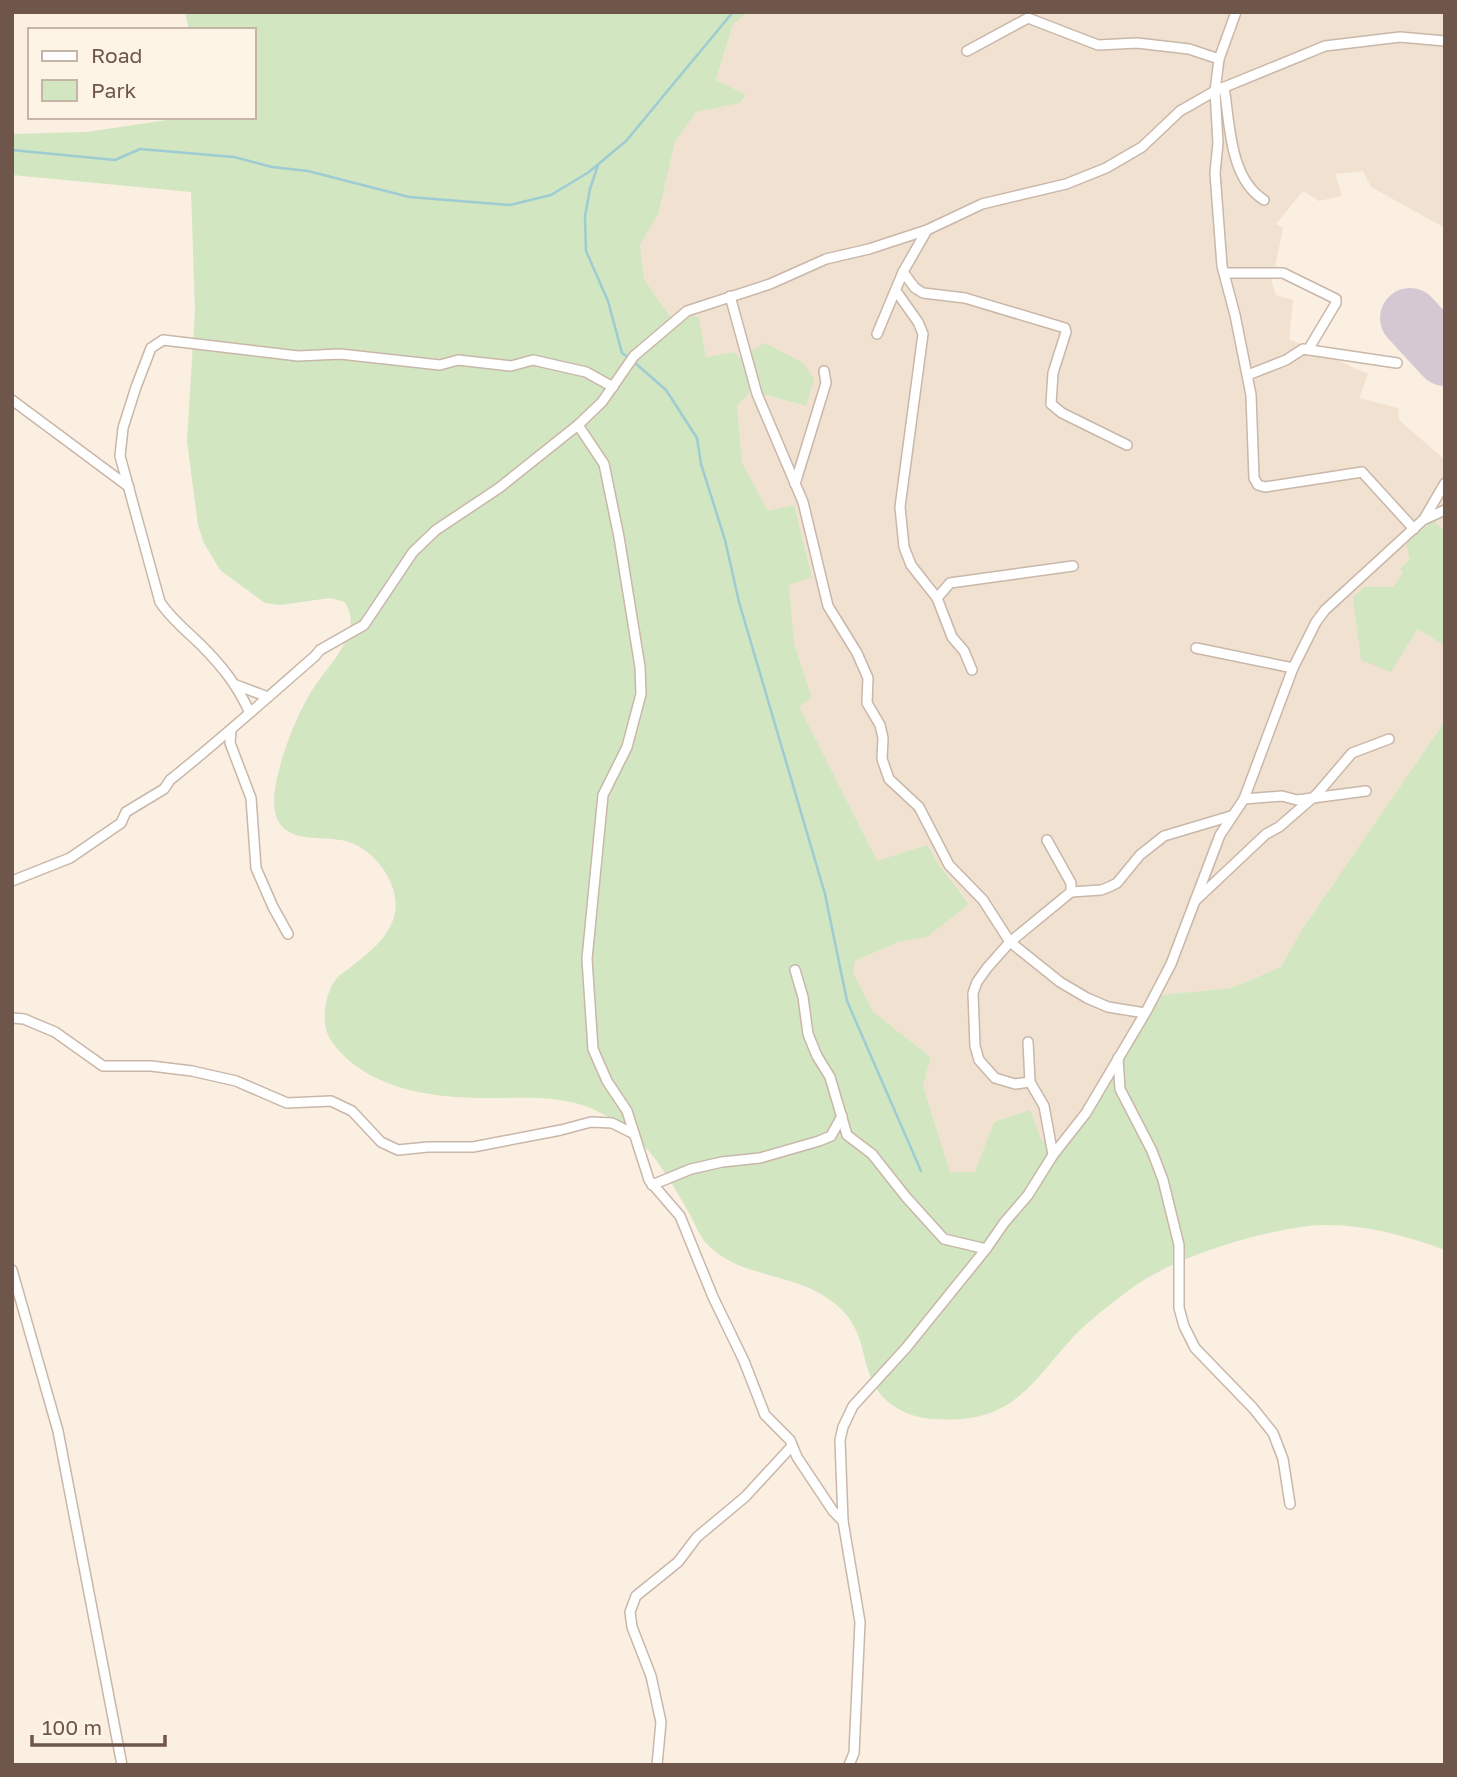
<svg xmlns="http://www.w3.org/2000/svg" width="1457" height="1777" font-family="'Golos Text',sans-serif">
  <style>
    .residential { fill: #f1e1d0 }
    .green { fill: #d1e6c1 }
    .lines { fill: none; stroke-linecap: round; stroke-linejoin: round }
    .stream { stroke: #9eccd3; stroke-width: 2.5 }
    .runway { stroke: #d6c8d2; stroke-width: 60 }
    .minor-casing { stroke: #c9b7a9; stroke-width: 12 }
    .minor { stroke: #fff; stroke-width: 9 }
  </style>
  <rect width="100%" height="100%" fill="#faefe1"/>
  <!-- residential -->
  <path class="residential" d="M 749,12 L 1445,12 L 1445,228 L 1371,187 L 1363,171 L 1335,174 L 1342,196 L 1319,201 L 1303,191 L 1276,224 L 1283,228 L 1272,283 L 1276,295 L 1293,300 L 1289,339 L 1368,374 L 1359,398 L 1398,408 L 1399,420 L 1445,460 L 1445,532 L 1432,521 L 1410,559 L 1400,567 L 1403,573 L 1393,587 L 1365,587 L 1416,629 L 1445,646 L 1445,721 L 1301,931 L 1281,967 L 1231,988 L 1161,995 L 1056,1152 L 1041,1139 L 1030,1111 L 994,1122 L 975,1173 L 950,1172 L 923,1086 L 931,1057 L 873,1012 L 853,972 L 855,961 L 898,942 L 927,937 L 969,903 L 939,865 L 927,845 L 877,862 L 799,706 L 812,698 L 794,643 L 789,584 L 812,576 L 794,505 L 768,511 L 742,463 L 737,406 L 751,391 L 805,406 L 739,359 L 735,352 L 706,357 L 699,317 L 675,324 L 644,279 L 640,244 L 658,215 L 675,142 L 696,112 L 740,103 L 746,96 L 716,80 L 733,24 Z"/>
  <!-- green -->
  <g class="green">
    <path d="M 185,12 L 749,12 L 733,24 L 716,80 L 746,95 L 740,103 L 696,112 L 675,142 L 658,215 L 640,244 L 644,279 L 675,324 L 689,316 L 699,317 L 706,357 L 735,352 L 739,358 L 765,343 L 803,363 L 814,379 L 806,406 L 751,391 L 737,406 L 742,463 L 768,511 L 794,505 L 812,577 L 789,585 L 794,643 L 812,698 L 799,706 L 877,861 L 927,845 L 939,865 L 969,904 L 927,937 L 898,942 L 855,961 L 853,972 L 873,1012 L 931,1057 L 923,1086 L 950,1172 L 975,1172 L 994,1122 L 1030,1110 L 1041,1139 L 1056,1152 L 1161,995 L 1231,988 L 1281,967 L 1301,931 L 1445,721 L 1445,1250 C 1408,1236 1363,1224 1323,1225 C 1271,1227 1176,1256 1133,1287 C 1116,1300 1097,1314 1081,1329 C 1042,1367 1024,1413 963,1419 C 948,1420 930,1420 915,1416 C 852,1395 876,1345 843,1311 C 802,1269 743,1282 707,1244 C 699,1236 694,1221 688,1211 C 663,1168 646,1137 601,1113 C 566,1094 527,1098 488,1098 C 433,1098 367,1090 332,1042 C 320,1026 324,995 336,979 C 340,974 346,971 351,967 C 368,953 387,940 394,917 C 403,889 377,851 349,842 C 322,833 275,849 274,802 C 274,772 297,711 315,686 C 327,668 345,650 350,629 C 352,618 350,612 345,602 L 330,598 L 280,605 L 265,603 L 220,570 L 204,543 L 198,525 L 187,441 L 195,310 L 191,192 L 12,175 L 12,134 L 86,132 L 188,117 L 254,117 L 254,30 L 189,30 Z"/>
    <path d="M 1433,520 L 1445,532 L 1445,646 L 1417,629 L 1391,672 L 1361,660 L 1353,597 L 1365,587 L 1393,587 L 1403,573 L 1400,568 L 1410,559 L 1406,544 Z"/>
  </g>
  <g class="lines">
    <!-- stream -->
    <g class="stream">
      <path d="M 12,150 L 115,160 L 140,149 L 234,157 L 272,167 L 308,171 L 409,197 L 510,205 L 551,195 L 589,172 L 626,141 L 733,12"/>
      <path d="M 598,165 L 590,189 L 585,216 L 586,251 L 608,301 L 622,353 L 629,358"/>
      <path d="M 634,362 L 666,390 L 697,438 L 701,464 L 725,540 L 739,602 L 825,894 L 847,1001 L 921,1171"/>
    </g>
    <!-- runway -->
    <path class="runway" d="M 1410,318 L 1445,356"/>
    <!-- minor casing -->
    <g class="minor-casing">
      <g id="minor">
        <path d="M 1236,12 L 1219,59 L 1215,91 L 1218,143 L 1215,173 L 1222,266 L 1235,315 L 1251,395 L 1254,478 L 1258,485 L 1265,487 L 1362,472 L 1414,529"/>
        <path d="M 967,51 L 1028,18 L 1098,45 L 1137,43 L 1189,49 L 1219,59"/>
        <path d="M 1224,87 C 1230,123 1229,178 1264,200"/>
        <path d="M 903,272 L 915,288 L 923,293 L 965,298 L 1065,328 L 1066,332 L 1053,373 L 1051,404 L 1062,413 L 1127,445"/>
        <path d="M 1224,273 L 1283,273 L 1336,299 L 1336,303 L 1308,350"/>
        <path d="M 896,291 L 918,322 L 923,334 L 900,507 L 904,547 L 911,565 L 937,598 L 952,637 L 964,651 L 972,670"/>
        <path d="M 730,296 L 757,394 L 803,502 L 828,606 L 857,653 L 868,678 L 867,703 L 880,725 L 883,738 L 882,759 L 889,779 L 919,807 L 949,865 L 983,900 L 1010,942 L 1060,982 L 1087,998 L 1108,1007 L 1145,1013"/>
        <path d="M 877,334 L 903,272 L 927,230"/>
        <path d="M 1248,375 L 1286,360 L 1303,349 L 1397,363"/>
        <path d="M 12,400 L 129,487"/>
        <path d="M 578,425 L 604,464 L 619,537 L 640,667 L 641,694 L 627,747 L 603,795 L 587,959 L 593,1049 L 607,1081 L 627,1111 L 649,1180 L 680,1216 L 713,1297 L 744,1361 L 765,1415 L 790,1440 L 797,1457 L 833,1511 L 843,1521"/>
        <path d="M 795,484 L 826,383 L 824,371"/>
        <path d="M 1424,519 L 1445,483"/>
        <path d="M 937,598 L 950,583 L 1073,566"/>
        <path d="M 1196,648 L 1293,668"/>
        <path d="M 236,685 L 268,697"/>
        <path d="M 249,711 C 237,685 222,666 201,645 C 187,631 171,619 160,602 L 120,456 L 123,428 L 136,387 L 151,348 L 163,340 L 298,356 L 340,354 L 440,365 L 458,360 L 511,366 L 533,360 L 586,372 L 613,387"/>
        <path d="M 231,731 L 230,743 L 251,798 L 256,868 L 273,907 L 288,934"/>
        <path d="M 1244,799 L 1282,796 L 1297,800 L 1366,791"/>
        <path d="M 1047,840 L 1071,883 L 1071,892"/>
        <path d="M 12,881 L 70,858 L 121,823 L 126,812 L 164,789 L 170,780 C 220,740 267,698 315,656 L 320,650 L 364,625 L 413,552 L 436,530 L 499,488 L 578,425 L 602,402 L 634,356 L 687,311 L 770,284 L 826,259 L 869,249 L 927,230 L 982,204 L 1066,184 L 1106,168 L 1142,147 L 1180,111 L 1215,91 L 1325,46 L 1400,37 L 1445,41"/>
        <path d="M 1195,901 L 1266,834 L 1279,827 L 1317,794 L 1352,753 L 1389,739"/>
        <path d="M 795,970 L 803,997 L 808,1034 L 817,1056 L 830,1077 L 847,1135 L 872,1154 L 906,1197 L 944,1239 L 986,1249"/>
        <path d="M 12,1018 L 24,1019 L 55,1032 L 103,1066 L 151,1066 L 192,1071 L 236,1081 L 287,1103 L 331,1101 L 352,1111 L 381,1142 L 398,1150 L 428,1147 L 473,1147 L 561,1130 L 591,1122 L 612,1123 L 634,1134"/>
        <path d="M 1028,1042 L 1030,1082 L 1044,1106 L 1053,1155"/>
        <path d="M 1118,1058 L 1120,1089 L 1152,1151 L 1163,1180 L 1179,1245 L 1179,1308 L 1184,1326 L 1195,1348 L 1253,1408 L 1273,1433 L 1283,1459 L 1290,1504"/>
        <path d="M 1030,1082 L 1015,1084 L 995,1078 L 979,1060 L 975,1046 L 973,993 L 977,982 L 987,968 L 1010,942 L 1071,892 L 1101,890 L 1109,887 L 1117,883 L 1140,855 L 1164,836 L 1231,816"/>
        <path d="M 652,1185 L 691,1169 L 722,1162 L 760,1158 L 819,1141 L 831,1136 L 842,1116"/>
        <path d="M 12,1270 L 58,1431 L 122,1765"/>
        <path d="M 657,1765 L 661,1722 L 651,1676 L 632,1627 L 630,1612 L 636,1596 L 678,1562 L 697,1537 L 745,1497 L 792,1446"/>
        <path d="M 849,1765 L 854,1753 L 860,1622 L 843,1521 L 840,1440 L 843,1427 L 853,1406 L 906,1348 L 986,1249 L 1004,1223 L 1028,1195 L 1053,1155 L 1086,1113 L 1147,1010 L 1171,964 L 1220,835 L 1244,799 L 1293,668 L 1316,622 L 1325,610 L 1423,520 L 1445,510"/>
      </g>
    </g>
    <!-- minor -->
    <use href="#minor" class="minor"/>
  </g>
  <!-- border -->
  <rect width="1457" height="1777" fill="none" stroke="#6f564a" stroke-width="28"/>
  <!-- legend -->
  <rect x="28" y="28" width="228" height="91" fill="#fef4e6" stroke="#c5b5a8" stroke-width="2"/>
  <rect x="42" y="51" width="35" height="10" fill="#ffffff" stroke="#c5b5a8" stroke-width="2"/>
  <text x="91" y="63" font-size="21" fill="#6f564a">Road</text>
  <rect x="42" y="80" width="35" height="21" fill="#d1e6c1" stroke="#c5b5a8" stroke-width="2"/>
  <text x="91" y="98" font-size="21" fill="#6f564a">Park</text>
  <!-- scale -->
  <path d="M32 1735v10h133v-10" fill="none" stroke="#6f564a" stroke-width="3.5"/>
  <text x="42" y="1735" font-size="21" fill="#6f564a" stroke="#fef4e6" stroke-width="5" paint-order="stroke">100 m</text>
</svg>
